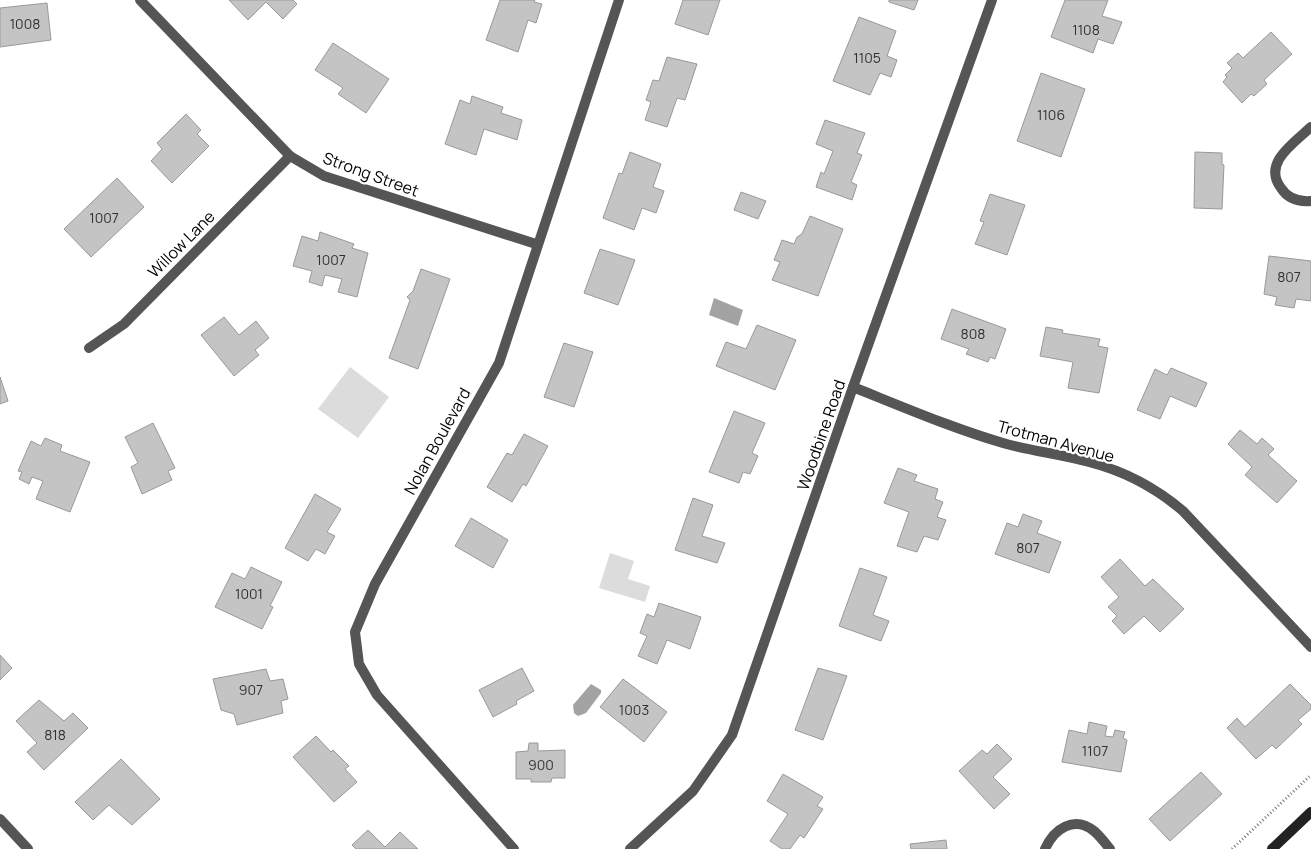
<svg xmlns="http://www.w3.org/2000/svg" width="1311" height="849" font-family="Manrope,sans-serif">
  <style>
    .green { fill: #dcdcdc }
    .water { fill: #a3a3a3 }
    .building { fill: #c4c4c4; stroke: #999 }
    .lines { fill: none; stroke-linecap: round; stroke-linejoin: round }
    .path { stroke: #777; stroke-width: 3; stroke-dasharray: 1 2.5; stroke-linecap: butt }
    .street { stroke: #555; stroke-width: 10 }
    .secondary { stroke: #222; stroke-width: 10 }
    .labels { text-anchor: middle; stroke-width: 4.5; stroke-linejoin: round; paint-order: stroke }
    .number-label { font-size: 14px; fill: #313131 }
    .street-label { font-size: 16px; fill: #000; stroke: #fff }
  </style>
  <rect width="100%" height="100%" fill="#fff"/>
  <!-- green -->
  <g class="green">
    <path d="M 350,367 L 389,397 L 358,438 L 318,409 Z"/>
    <path d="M 610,553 L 634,561 L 628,579 L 650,586 L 645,602 L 599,588 Z"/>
  </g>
  <!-- water -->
  <g class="water">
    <path d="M 714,298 L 743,310 L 738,326 L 709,315 Z"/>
    <path d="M 591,684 L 601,690 L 601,693 L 586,713 L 578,716 L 574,713 L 573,705 Z"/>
  </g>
  <!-- building -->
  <g class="building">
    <path d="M 229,0 L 293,0 L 297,4 L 283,19 L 266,2 L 248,20 Z"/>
    <path d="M 500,0 L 535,0 L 534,2 L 542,4 L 536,23 L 528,20 L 518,52 L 486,40 Z"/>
    <path d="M 683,0 L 720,0 L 708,35 L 675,24 Z"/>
    <path d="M 889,0 L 918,0 L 914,10 L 889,2 Z"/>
    <path d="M 1065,0 L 1108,0 L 1102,16 L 1122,22 L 1113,44 L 1098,39 L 1093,53 L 1051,37 Z"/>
    <path d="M 47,3 L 51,40 L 0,47 L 0,8 Z"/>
    <path d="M 859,17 L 896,31 L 887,56 L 897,60 L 891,77 L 880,73 L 870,95 L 833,81 Z"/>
    <path d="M 1271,32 L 1292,54 L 1264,80 L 1267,84 L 1254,96 L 1251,94 L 1242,103 L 1223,82 L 1227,77 L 1225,75 L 1232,68 L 1227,63 L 1238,53 L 1243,58 Z"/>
    <path d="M 333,43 L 389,79 L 366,113 L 338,94 L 343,88 L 315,70 Z"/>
    <path d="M 667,57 L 697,64 L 685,100 L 677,98 L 667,127 L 645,120 L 651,102 L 646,100 L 653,80 L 659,81 Z"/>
    <path d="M 1041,73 L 1085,89 L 1061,157 L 1017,141 Z"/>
    <path d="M 472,96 L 503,107 L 501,113 L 522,120 L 517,140 L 484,129 L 476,155 L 445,144 L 460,100 L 470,104 Z"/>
    <path d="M 186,114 L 201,130 L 197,134 L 209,146 L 172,183 L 151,161 L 162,149 L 157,143 Z"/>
    <path d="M 825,120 L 865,133 L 857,153 L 862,155 L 851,182 L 857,185 L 852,200 L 816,187 L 821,172 L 824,174 L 833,151 L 816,144 Z"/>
    <path d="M 630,152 L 661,164 L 653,187 L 664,191 L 656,213 L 642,208 L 634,230 L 603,218 L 619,173 L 622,174 Z"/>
    <path d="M 1195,152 L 1222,153 L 1222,164 L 1224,165 L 1222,209 L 1194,208 Z"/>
    <path d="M 117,178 L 144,207 L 91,257 L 64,229 Z"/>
    <path d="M 741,192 L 766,201 L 758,219 L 734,210 Z"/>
    <path d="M 990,194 L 1025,205 L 1007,255 L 975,244 L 984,222 L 980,221 Z"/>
    <path d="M 810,216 L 843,229 L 818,296 L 772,280 L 780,262 L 774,260 L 782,240 L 794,244 L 797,237 L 802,234 Z"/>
    <path d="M 320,232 L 354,244 L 352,248 L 368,253 L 357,297 L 338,292 L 342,279 L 325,275 L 322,286 L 309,282 L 312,271 L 293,266 L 302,236 L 318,241 Z"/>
    <path d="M 600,249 L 635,260 L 618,305 L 584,293 Z"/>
    <path d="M 1269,256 L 1311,261 L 1311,301 L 1296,299 L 1294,308 L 1275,305 L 1277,297 L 1264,294 Z"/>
    <path d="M 421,269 L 450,279 L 418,369 L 389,358 L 410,300 L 407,297 L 413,291 Z"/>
    <path d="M 952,309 L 1006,329 L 995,359 L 990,357 L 988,362 L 966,354 L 969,349 L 941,339 Z"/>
    <path d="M 224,317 L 239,335 L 256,321 L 269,338 L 255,350 L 259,355 L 234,376 L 201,335 Z"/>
    <path d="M 757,325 L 796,340 L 775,390 L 716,366 L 726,342 L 746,349 Z"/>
    <path d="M 1046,327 L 1063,330 L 1062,333 L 1100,339 L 1098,346 L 1108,348 L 1099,393 L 1068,388 L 1073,362 L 1040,356 Z"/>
    <path d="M 564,343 L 593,352 L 574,407 L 544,397 Z"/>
    <path d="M 1171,368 L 1207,383 L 1196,407 L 1170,396 L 1160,419 L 1137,410 L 1155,369 L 1167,375 Z"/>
    <path d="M 0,377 L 8,401 L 0,404 Z"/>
    <path d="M 734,411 L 765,423 L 752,453 L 758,456 L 750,474 L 743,472 L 739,483 L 709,472 Z"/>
    <path d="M 153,423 L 175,468 L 168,471 L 172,480 L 142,494 L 131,467 L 138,463 L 125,437 Z"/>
    <path d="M 1240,430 L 1257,444 L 1262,438 L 1274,449 L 1268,455 L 1297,481 L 1277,503 L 1245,475 L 1252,467 L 1228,444 Z"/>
    <path d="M 524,434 L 548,446 L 526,486 L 523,484 L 512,502 L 487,487 L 507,453 L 512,455 Z"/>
    <path d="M 45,438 L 62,445 L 60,451 L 90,462 L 70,512 L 36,499 L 43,481 L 32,477 L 29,484 L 19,479 L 22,472 L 18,471 L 31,441 L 41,446 Z"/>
    <path d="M 898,468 L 917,475 L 914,481 L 938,489 L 935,499 L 943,502 L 937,517 L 946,520 L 938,540 L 924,536 L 917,552 L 897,546 L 909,512 L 884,503 Z"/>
    <path d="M 315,494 L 341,509 L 327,532 L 335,536 L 325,554 L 316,549 L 308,561 L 285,548 Z"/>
    <path d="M 693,498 L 713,505 L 702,536 L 725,543 L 717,563 L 675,550 Z"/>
    <path d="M 1023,514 L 1042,521 L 1037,533 L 1061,542 L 1049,573 L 995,554 L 1007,523 L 1018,527 Z"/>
    <path d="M 471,518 L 508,540 L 493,568 L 455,546 Z"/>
    <path d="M 1120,559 L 1145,586 L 1153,579 L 1184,609 L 1160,632 L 1144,616 L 1124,634 L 1112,621 L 1117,616 L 1108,607 L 1119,597 L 1101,577 Z"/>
    <path d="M 251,567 L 282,582 L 270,606 L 273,607 L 262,629 L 215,607 L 232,573 L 245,579 Z"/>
    <path d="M 860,568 L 887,577 L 873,615 L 889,621 L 881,641 L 839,626 Z"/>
    <path d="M 659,603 L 701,617 L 690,649 L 667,640 L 657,664 L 638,656 L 647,636 L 640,633 L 647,614 L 654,617 Z"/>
    <path d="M 0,655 L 12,668 L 0,680 Z"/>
    <path d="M 522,668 L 534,691 L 516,701 L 517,704 L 493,717 L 479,690 Z"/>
    <path d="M 818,668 L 847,676 L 823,740 L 795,730 Z"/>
    <path d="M 266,669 L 270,681 L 283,679 L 288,699 L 281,701 L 283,713 L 237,725 L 234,714 L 221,710 L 213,679 Z"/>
    <path d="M 623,679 L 667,712 L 644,742 L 600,707 Z"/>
    <path d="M 1290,684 L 1311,705 L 1311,709 L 1298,720 L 1302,724 L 1276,749 L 1272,745 L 1256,759 L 1227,728 L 1237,718 L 1245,727 Z"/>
    <path d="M 39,700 L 64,721 L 73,713 L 88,728 L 44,770 L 27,752 L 37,743 L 16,721 Z"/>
    <path d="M 1089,722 L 1107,726 L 1105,736 L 1113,737 L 1115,730 L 1125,732 L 1123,738 L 1127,740 L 1121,772 L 1062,762 L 1069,730 L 1087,734 Z"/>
    <path d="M 316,736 L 331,752 L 333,750 L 349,766 L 345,769 L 357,782 L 334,802 L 293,757 Z"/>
    <path d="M 529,743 L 538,743 L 538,751 L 565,750 L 565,778 L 552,778 L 551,782 L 531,782 L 531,779 L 516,779 L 516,752 L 528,751 Z"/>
    <path d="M 997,744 L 1012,759 L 993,777 L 1010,794 L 994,809 L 959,771 L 982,750 L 987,754 Z"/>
    <path d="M 121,759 L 160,799 L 132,825 L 109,805 L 93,820 L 75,802 Z"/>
    <path d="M 1201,772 L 1222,794 L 1170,841 L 1149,819 Z"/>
    <path d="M 783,774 L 823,797 L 817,806 L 823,809 L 804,838 L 800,835 L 790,849 L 782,849 L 770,841 L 788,814 L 767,801 Z"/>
    <path d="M 368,830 L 385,847 L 400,832 L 418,849 L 356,849 L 352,845 Z"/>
    <path d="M 946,840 L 947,849 L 911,849 L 910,844 Z"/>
  </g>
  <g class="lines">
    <!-- path -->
    <path class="path" d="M 1232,849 L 1311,775"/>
    <!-- street -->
    <g class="street">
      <path d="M 140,0 L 290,156 L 324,176 L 536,244"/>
      <path d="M 1311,127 C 1294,143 1262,163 1281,188 C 1288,199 1299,202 1311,201"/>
      <path d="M 89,348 L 124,324 L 290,156"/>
      <path d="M 853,387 C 903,407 952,428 1003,443 C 1031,451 1061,454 1089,462 C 1124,471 1156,488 1183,511 L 1311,647"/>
      <path d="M 0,819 L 28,849"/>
      <path d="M 514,849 L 377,695 L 359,664 L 355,632 L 375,584 L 499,363 L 619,0"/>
      <path d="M 630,849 L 693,791 L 732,735 L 853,387 L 992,0"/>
      <path d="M 1045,849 C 1054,829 1074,815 1094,831 C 1100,836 1105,843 1110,849"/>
    </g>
    <!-- secondary -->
    <path class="secondary" d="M 1272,849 L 1311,812"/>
  </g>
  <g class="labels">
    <!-- number labels -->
    <g class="number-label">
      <text x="25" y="29">1008</text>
      <text x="1086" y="35">1108</text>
      <text x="867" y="63">1105</text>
      <text x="1051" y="120">1106</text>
      <text x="104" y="223">1007</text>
      <text x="331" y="265">1007</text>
      <text x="1289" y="282">807</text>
      <text x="973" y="339">808</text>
      <text x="1028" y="553">807</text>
      <text x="249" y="599">1001</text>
      <text x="251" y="695">907</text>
      <text x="634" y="715">1003</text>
      <text x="55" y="740">818</text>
      <text x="1095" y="756">1107</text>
      <text x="541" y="770">900</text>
    </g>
    <!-- street labels -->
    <g class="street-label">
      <text transform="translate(371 174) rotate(20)" y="6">Strong Street</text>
      <text transform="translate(181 244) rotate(-45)" y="6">Willow Lane</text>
      <text transform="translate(821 435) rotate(-71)" y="6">Woodbine Road</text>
      <text transform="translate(437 441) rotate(-61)" y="6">Nolan Boulevard</text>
      <text transform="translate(1056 441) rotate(15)" y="6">Trotman Avenue</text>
    </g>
  </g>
</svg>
